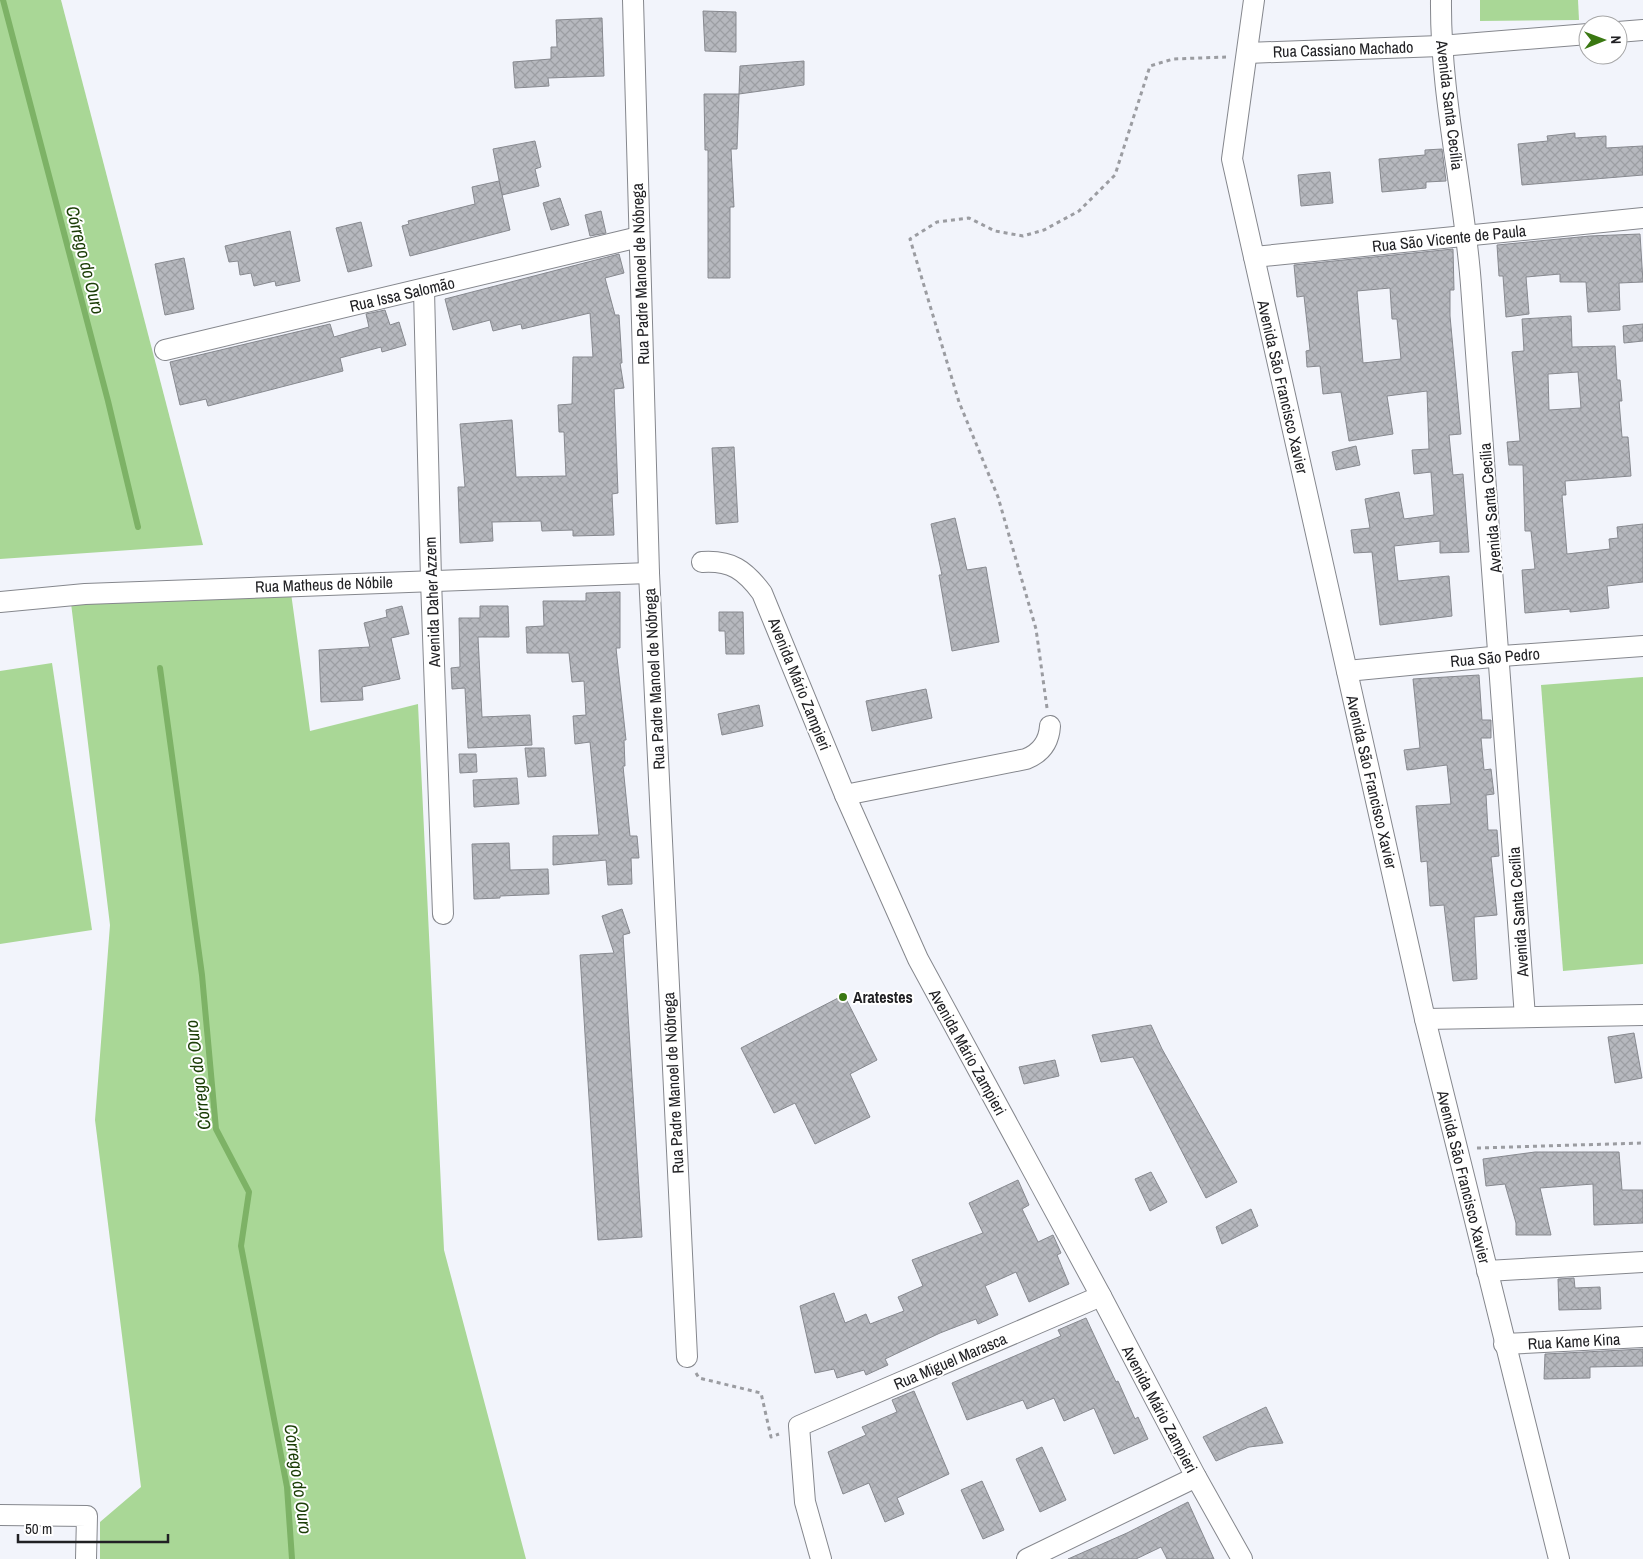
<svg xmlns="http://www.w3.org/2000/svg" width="1643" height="1559" font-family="'Archivo Narrow',sans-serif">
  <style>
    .green { fill: #a9d796 }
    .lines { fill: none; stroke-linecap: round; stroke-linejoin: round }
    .stream { stroke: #7db266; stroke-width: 6 }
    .building { fill: url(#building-cross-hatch); stroke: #87898f; fill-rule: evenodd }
    .minor-casing { stroke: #85878d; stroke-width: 22 }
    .path { stroke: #9b9ca1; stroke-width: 3; stroke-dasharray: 4 4; stroke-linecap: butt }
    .minor { stroke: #fff; stroke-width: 20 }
    .poi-dot { fill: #3a7812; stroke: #fff; stroke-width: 2 }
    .labels { text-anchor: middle; stroke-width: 4; stroke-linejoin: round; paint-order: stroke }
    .street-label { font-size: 16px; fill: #212124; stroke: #fff }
    .poi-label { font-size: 16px; font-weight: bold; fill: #212124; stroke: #fff; text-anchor: start }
    .water-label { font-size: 18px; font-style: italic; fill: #1b3d06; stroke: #fff }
  </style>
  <defs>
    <pattern id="building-cross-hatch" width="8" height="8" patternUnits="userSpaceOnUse" patternTransform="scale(1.25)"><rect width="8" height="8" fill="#b6b8be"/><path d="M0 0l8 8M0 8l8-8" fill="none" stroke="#9c9ea3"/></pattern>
  </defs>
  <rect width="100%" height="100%" fill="#f2f4fb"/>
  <!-- green -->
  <g class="green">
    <path d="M 0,0 L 61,0 L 203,545 L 0,559 Z"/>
    <path d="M 1480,0 L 1578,0 L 1579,20 L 1480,21 Z"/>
    <path d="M 291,593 L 310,731 L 418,704 L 444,1250 L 526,1559 L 100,1559 L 100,1522 L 141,1487 L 95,1120 L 110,925 L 71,603 Z"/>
    <path d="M 52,663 L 92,930 L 0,944 L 0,671 Z"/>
    <path d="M 1643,677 L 1643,964 L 1563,971 L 1541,685 Z"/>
  </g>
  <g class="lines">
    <!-- stream -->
    <g class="stream">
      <path d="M 3,0 L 108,401 L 138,527"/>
      <path d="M 160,668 L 202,975 L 216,1129 L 249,1192 L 241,1246 L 287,1487 L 292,1559"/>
    </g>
  </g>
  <!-- building -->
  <g class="building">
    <path d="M 703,11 L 736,12 L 736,52 L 705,51 Z"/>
    <path d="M 602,18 L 604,76 L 548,78 L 549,86 L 515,88 L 513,62 L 551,59 L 551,47 L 557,47 L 556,20 Z"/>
    <path d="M 804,61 L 804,85 L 739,94 L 740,66 Z"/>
    <path d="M 704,94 L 739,94 L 737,149 L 731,149 L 734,207 L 730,207 L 730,278 L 708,278 L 708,150 L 705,150 Z"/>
    <path d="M 1575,133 L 1575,138 L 1606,136 L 1606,148 L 1643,146 L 1643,175 L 1522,185 L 1518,144 L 1548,141 L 1547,136 Z"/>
    <path d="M 535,141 L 541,167 L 535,169 L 539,186 L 502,195 L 493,149 Z"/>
    <path d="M 1442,149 L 1446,181 L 1426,182 L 1426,188 L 1382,192 L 1379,159 L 1425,155 L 1425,150 Z"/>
    <path d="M 1330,172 L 1333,203 L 1301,206 L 1298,175 Z"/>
    <path d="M 499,181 L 510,230 L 410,256 L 402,226 L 409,224 L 408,221 L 475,204 L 472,187 Z"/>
    <path d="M 560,198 L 569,225 L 551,230 L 543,203 Z"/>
    <path d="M 601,211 L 606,233 L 590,236 L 585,215 Z"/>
    <path d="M 361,222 L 372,266 L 348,272 L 336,228 Z"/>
    <path d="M 290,231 L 300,281 L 276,286 L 275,281 L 254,286 L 251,273 L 240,275 L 238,261 L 229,262 L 225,246 Z"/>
    <path d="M 1640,234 L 1643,282 L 1619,283 L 1620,310 L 1588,312 L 1586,282 L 1560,282 L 1560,274 L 1526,277 L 1529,314 L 1506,317 L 1503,276 L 1499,276 L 1497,245 L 1590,236 Z"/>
    <path d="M 1453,249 L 1454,290 L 1450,290 L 1450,316 L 1461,434 L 1449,435 L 1453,475 L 1463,474 L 1469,552 L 1440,553 L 1440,541 L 1394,546 L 1398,581 L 1449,576 L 1452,616 L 1380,625 L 1372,552 L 1354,553 L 1351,530 L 1370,528 L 1365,499 L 1399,492 L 1404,519 L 1434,515 L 1431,472 L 1414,474 L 1412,450 L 1429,449 L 1427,391 L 1387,396 L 1393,434 L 1349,441 L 1341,392 L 1323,394 L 1320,366 L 1307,367 L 1306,351 L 1310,350 L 1304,296 L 1297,297 L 1294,265 ZM 1390,288 L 1392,319 L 1397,319 L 1401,359 L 1363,363 L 1357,291 Z"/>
    <path d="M 619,254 L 624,273 L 605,278 L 615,315 L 619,315 L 622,363 L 620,363 L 624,388 L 614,389 L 618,493 L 612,494 L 614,535 L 573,536 L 573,530 L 542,531 L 541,521 L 492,522 L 493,541 L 460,543 L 458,487 L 465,487 L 460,424 L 512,420 L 516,477 L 566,476 L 564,432 L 559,432 L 558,405 L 572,404 L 573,357 L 593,357 L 590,313 L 522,329 L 521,324 L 493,331 L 490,320 L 453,330 L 445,299 Z"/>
    <path d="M 184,258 L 194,309 L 165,315 L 155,264 Z"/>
    <path d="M 385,310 L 390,325 L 399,322 L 406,345 L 382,352 L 381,347 L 340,358 L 343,371 L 208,406 L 206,399 L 180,405 L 170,362 L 330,324 L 334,337 L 369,327 L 366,314 Z"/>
    <path d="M 1571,316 L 1572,347 L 1615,346 L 1617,380 L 1620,380 L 1622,401 L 1619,401 L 1622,437 L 1628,437 L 1631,476 L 1565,481 L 1566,495 L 1562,495 L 1567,554 L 1610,549 L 1609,539 L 1618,538 L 1617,527 L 1643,524 L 1643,582 L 1607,586 L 1609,608 L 1570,612 L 1570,609 L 1525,613 L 1522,570 L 1535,569 L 1531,531 L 1525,531 L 1523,465 L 1509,465 L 1507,442 L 1520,441 L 1512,352 L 1524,351 L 1522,319 ZM 1578,372 L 1581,408 L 1549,410 L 1548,374 Z"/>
    <path d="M 1643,324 L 1643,341 L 1624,343 L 1623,326 Z"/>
    <path d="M 1356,446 L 1360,465 L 1336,470 L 1332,452 Z"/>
    <path d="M 734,447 L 738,522 L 716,524 L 712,448 Z"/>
    <path d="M 955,518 L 967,570 L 986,567 L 999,642 L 952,651 L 939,575 L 942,575 L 931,524 Z"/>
    <path d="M 620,592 L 620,648 L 616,648 L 626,740 L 624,740 L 625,766 L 623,766 L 630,836 L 637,836 L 639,858 L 631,858 L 632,884 L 608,885 L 606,860 L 553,865 L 553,836 L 599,835 L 590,742 L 575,744 L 573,716 L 586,715 L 584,681 L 572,682 L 569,653 L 527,653 L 526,627 L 544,626 L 543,601 L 586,601 L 586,593 Z"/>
    <path d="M 402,606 L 409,634 L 391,638 L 400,679 L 362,687 L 363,700 L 321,702 L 319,650 L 370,647 L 364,623 L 387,617 L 386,610 Z"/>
    <path d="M 480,606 L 508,606 L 509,637 L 478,637 L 482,717 L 530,715 L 532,745 L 468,748 L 465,688 L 452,689 L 451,668 L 460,667 L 459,618 L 480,618 Z"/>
    <path d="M 719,612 L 743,612 L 744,654 L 726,654 L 725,631 L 719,631 Z"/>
    <path d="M 1479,675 L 1482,720 L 1491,720 L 1491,738 L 1481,738 L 1484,770 L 1491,769 L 1494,794 L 1486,795 L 1488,830 L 1497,830 L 1499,856 L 1491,857 L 1497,915 L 1474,917 L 1477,979 L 1453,981 L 1444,905 L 1430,906 L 1427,861 L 1421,862 L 1416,806 L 1451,804 L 1447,765 L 1407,770 L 1404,750 L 1420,748 L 1413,679 Z"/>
    <path d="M 926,689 L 932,718 L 872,731 L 866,701 Z"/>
    <path d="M 759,705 L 763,726 L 722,735 L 718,714 Z"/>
    <path d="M 525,748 L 544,748 L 546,776 L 528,777 Z"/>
    <path d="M 459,754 L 476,754 L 477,772 L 460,773 Z"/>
    <path d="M 517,778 L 519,804 L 474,807 L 473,780 Z"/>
    <path d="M 509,843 L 510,870 L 548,869 L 549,894 L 500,896 L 500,898 L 474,899 L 472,844 Z"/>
    <path d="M 622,909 L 630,933 L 623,935 L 642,1237 L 598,1240 L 580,955 L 614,953 L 602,916 Z"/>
    <path d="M 844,995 L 877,1060 L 850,1074 L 870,1117 L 815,1144 L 795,1103 L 774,1113 L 741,1048 Z"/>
    <path d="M 1151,1025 L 1162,1049 L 1237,1182 L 1206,1198 L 1133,1057 L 1101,1062 L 1092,1035 Z"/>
    <path d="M 1634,1033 L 1642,1078 L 1615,1083 L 1608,1037 Z"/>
    <path d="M 1055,1060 L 1059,1076 L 1024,1084 L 1019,1067 Z"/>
    <path d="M 1535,1152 L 1619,1152 L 1622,1190 L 1643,1190 L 1643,1223 L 1594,1225 L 1593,1184 L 1540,1188 L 1551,1235 L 1516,1235 L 1516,1223 L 1505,1184 L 1486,1186 L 1483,1159 Z"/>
    <path d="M 1151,1172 L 1167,1202 L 1150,1211 L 1135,1179 Z"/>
    <path d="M 1018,1180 L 1029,1205 L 1022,1209 L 1038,1242 L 1053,1235 L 1061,1253 L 1057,1255 L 1069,1284 L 1029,1302 L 1016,1272 L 985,1286 L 998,1315 L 978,1324 L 976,1319 L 940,1333 L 885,1359 L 888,1365 L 866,1375 L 864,1370 L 837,1378 L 834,1369 L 815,1373 L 800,1306 L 834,1293 L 845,1323 L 866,1314 L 870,1324 L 904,1311 L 898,1297 L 923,1286 L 912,1260 L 983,1233 L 969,1203 Z"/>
    <path d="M 1251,1209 L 1258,1226 L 1222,1244 L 1216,1227 Z"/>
    <path d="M 1574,1278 L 1575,1288 L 1600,1287 L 1601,1309 L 1559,1310 L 1558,1279 Z"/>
    <path d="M 1086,1318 L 1116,1382 L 1118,1381 L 1135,1419 L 1138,1417 L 1148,1439 L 1114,1454 L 1094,1408 L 1064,1421 L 1054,1398 L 1027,1409 L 1023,1400 L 967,1420 L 952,1383 L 1061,1336 L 1058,1330 Z"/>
    <path d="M 1643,1349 L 1643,1366 L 1590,1367 L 1590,1378 L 1544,1379 L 1545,1354 Z"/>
    <path d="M 914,1391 L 949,1474 L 897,1498 L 904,1514 L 885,1522 L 869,1483 L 843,1494 L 828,1452 L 866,1435 L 862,1427 L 897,1412 L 892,1400 Z"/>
    <path d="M 1266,1407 L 1283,1443 L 1249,1447 L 1216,1461 L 1203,1437 Z"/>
    <path d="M 1042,1447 L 1066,1500 L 1040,1512 L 1016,1459 Z"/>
    <path d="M 982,1481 L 1004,1530 L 983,1539 L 961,1490 Z"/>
    <path d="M 1188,1502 L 1214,1559 L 1167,1559 L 1161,1547 L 1136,1559 L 1068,1559 L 1127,1533 Z"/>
  </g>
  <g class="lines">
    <!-- minor casing -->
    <g class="minor-casing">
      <g id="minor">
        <path d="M 633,0 L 649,573 L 687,1357"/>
        <path d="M 1254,0 L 1232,159 L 1425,1019 L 1559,1559"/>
        <path d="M 1441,0 C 1440,96 1464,190 1471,285 C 1491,529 1509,773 1525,1017"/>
        <path d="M 1618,32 L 1643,30"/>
        <path d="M 1247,53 L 1440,46 L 1588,34"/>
        <path d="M 1254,257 L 1643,218"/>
        <path d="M 424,290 L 431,580 L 443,914"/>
        <path d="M 165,350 L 639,237"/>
        <path d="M 702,562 C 731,560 745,570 762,593 L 845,795 L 918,959 L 1101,1296 L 1196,1477 L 1242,1559"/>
        <path d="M 0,602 L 85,594 L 649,573"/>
        <path d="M 1347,671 L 1502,656 L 1643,646"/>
        <path d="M 845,795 L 1026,759 C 1041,753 1049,742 1050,726"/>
        <path d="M 1425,1019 L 1643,1015"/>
        <path d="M 1487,1271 L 1643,1262"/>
        <path d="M 1504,1344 L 1643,1337"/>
        <path d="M 0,1515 L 87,1516 L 86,1559"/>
        <path d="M 821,1559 L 805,1502 L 799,1426 L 1101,1296"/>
        <path d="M 1027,1559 L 1196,1477"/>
      </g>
    </g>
    <!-- path -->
    <g class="path">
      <path d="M 1047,708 L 1036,629 L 998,497 L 959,402 L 910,239 L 937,222 L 969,218 L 995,231 L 1023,236 L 1044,230 L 1079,211 L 1115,175 L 1150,66 L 1173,59 L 1226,57"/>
      <path d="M 1477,1148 L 1643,1143"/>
      <path d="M 696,1373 L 699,1378 L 761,1393 L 771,1437 L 779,1434"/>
    </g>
    <!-- minor -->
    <use href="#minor" class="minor"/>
  </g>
  <!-- markers -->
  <circle class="poi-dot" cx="843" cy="997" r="5"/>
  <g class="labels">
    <!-- street labels -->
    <g class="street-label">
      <text transform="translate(1343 49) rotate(-2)" y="6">Rua Cassiano Machado</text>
      <text transform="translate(1450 105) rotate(83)" y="6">Avenida Santa Cecília</text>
      <text transform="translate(1449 238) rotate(-6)" y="6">Rua São Vicente de Paula</text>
      <text transform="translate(640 274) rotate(-92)" y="6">Rua Padre Manoel de Nóbrega</text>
      <text transform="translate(402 294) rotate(-13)" y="6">Rua Issa Salomão</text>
      <text transform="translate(1283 387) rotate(77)" y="6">Avenida São Francisco Xavier</text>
      <text transform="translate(1490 508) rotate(-95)" y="6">Avenida Santa Cecília</text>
      <text transform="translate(324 584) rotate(-2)" y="6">Rua Matheus de Nóbile</text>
      <text transform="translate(432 602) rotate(-92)" y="6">Avenida Daher Azzem</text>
      <text transform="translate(1495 657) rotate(-5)" y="6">Rua São Pedro</text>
      <text transform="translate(654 679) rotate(-93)" y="6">Rua Padre Manoel de Nóbrega</text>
      <text transform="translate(800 684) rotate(68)" y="6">Avenida Mário Zampieri</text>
      <text transform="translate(1372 782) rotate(77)" y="6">Avenida São Francisco Xavier</text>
      <text transform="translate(1518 912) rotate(-94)" y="6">Avenida Santa Cecília</text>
      <text transform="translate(968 1052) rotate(61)" y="6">Avenida Mário Zampieri</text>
      <text transform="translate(673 1083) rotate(-93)" y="6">Rua Padre Manoel de Nóbrega</text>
      <text transform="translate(1464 1177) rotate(76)" y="6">Avenida São Francisco Xavier</text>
      <text transform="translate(1574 1341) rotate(-3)" y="6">Rua Kame Kina</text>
      <text transform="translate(950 1361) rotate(-23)" y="6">Rua Miguel Marasca</text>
      <text transform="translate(1160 1409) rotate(62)" y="6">Avenida Mário Zampieri</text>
    </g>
    <!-- poi labels -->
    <g class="poi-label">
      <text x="853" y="1003">Aratestes</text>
    </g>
    <!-- water labels -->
    <g class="water-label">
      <text transform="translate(85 260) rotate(76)" y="6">Córrego do Ouro</text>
      <text transform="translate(198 1075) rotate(-97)" y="6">Córrego do Ouro</text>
      <text transform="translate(298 1479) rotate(82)" y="6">Córrego do Ouro</text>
    </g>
  </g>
  <!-- north arrow -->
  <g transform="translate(1603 40) rotate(89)"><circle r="24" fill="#ffffff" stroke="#a6a6a7"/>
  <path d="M0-4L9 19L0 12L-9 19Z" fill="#3a7812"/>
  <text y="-8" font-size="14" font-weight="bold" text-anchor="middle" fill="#212124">N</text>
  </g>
  <!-- scale -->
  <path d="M18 1534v8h150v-8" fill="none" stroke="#212124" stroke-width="2.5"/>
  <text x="25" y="1534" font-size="15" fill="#212124" stroke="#ffffff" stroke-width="4" paint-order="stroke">50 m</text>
</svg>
